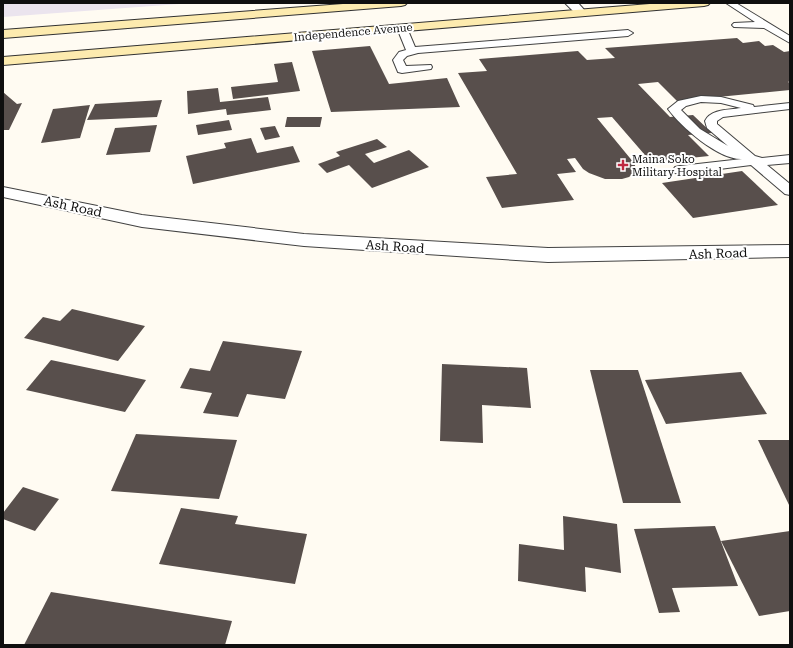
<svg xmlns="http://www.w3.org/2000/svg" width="793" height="648" font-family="'Roboto Serif',serif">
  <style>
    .industrial { fill: #ebe4ee }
    .building { fill: #584f4c }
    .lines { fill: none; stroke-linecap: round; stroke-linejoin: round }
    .lane-casing { stroke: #424242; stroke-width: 2 }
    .street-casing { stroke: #424242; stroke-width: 2 }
    .secondary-casing { stroke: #313131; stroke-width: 2 }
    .lane { fill: #fff; fill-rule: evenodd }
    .street { fill: #fff; fill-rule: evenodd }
    .secondary { fill: #fdebaf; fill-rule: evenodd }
    .poi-dot { fill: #be2942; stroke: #fff; stroke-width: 1.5 }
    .labels { text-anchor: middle; stroke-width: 4; stroke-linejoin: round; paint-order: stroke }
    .far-street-label { font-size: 11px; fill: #0f0f0f; stroke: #fff }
    .far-poi-label { font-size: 11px; fill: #0f0f0f; stroke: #fff; text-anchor: start }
    .street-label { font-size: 13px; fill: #0f0f0f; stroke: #fff }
  </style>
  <rect width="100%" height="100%" fill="#fffbf2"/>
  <!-- industrial -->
  <path class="industrial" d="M 3,3 L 193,3 L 3,17 Z"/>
  <!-- building -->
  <g class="building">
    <path d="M 737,38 L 743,43 L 759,41 L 765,46 L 773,45 L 784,52 L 790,51 L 790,81 L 788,82 L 790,83 L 790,90 L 677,101 L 658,82 L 638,84 L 670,117 L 693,115 L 712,133 L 688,135 L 709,156 L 651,162 L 612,117 L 597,118 L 634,163 L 636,168 L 634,173 L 629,177 L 622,179 L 605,179 L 589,173 L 583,169 L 575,158 L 567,159 L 576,172 L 557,174 L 574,200 L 502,208 L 486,177 L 517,174 L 458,73 L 487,71 L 479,59 L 578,51 L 587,60 L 615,58 L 605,48 Z"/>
    <path d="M 370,46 L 389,84 L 447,78 L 460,107 L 331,112 L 312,51 Z"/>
    <path d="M 292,62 L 300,91 L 233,99 L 231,87 L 278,82 L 274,64 Z"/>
    <path d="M 218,88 L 220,102 L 268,97 L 271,110 L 227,115 L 226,109 L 188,114 L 187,91 Z"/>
    <path d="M 3,92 L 17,104 L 22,103 L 9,130 L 3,130 Z"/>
    <path d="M 162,100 L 157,117 L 87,120 L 95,104 Z"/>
    <path d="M 90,105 L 80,138 L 41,143 L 53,109 Z"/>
    <path d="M 287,117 L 322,117 L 320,127 L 285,127 Z"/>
    <path d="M 229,120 L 232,130 L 198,135 L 196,125 Z"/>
    <path d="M 157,125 L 150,152 L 106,155 L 115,128 Z"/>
    <path d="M 275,126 L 280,137 L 265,140 L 260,128 Z"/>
    <path d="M 251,138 L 257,153 L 293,146 L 300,162 L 193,184 L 186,156 L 226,148 L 224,143 Z"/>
    <path d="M 377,139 L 387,147 L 365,154 L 374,163 L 409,150 L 429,167 L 372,188 L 349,165 L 327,173 L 318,164 L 340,156 L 336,152 Z"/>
    <path d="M 742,171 L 778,205 L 693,218 L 662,183 Z"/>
    <path d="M 72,309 L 145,326 L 118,361 L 24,338 L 43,317 L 60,321 Z"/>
    <path d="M 223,341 L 302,351 L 285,399 L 247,394 L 238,417 L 203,413 L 212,393 L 180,388 L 190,368 L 210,371 Z"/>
    <path d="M 51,360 L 146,380 L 125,412 L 26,390 Z"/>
    <path d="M 442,364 L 527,368 L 531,408 L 482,405 L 483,443 L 440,441 Z"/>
    <path d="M 590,370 L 638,370 L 681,503 L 623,503 Z"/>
    <path d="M 741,372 L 767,414 L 666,424 L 645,380 Z"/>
    <path d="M 136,434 L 237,440 L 219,499 L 111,491 Z"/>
    <path d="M 758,440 L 790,440 L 790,507 Z"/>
    <path d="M 23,487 L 59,499 L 35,531 L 3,519 L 3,513 Z"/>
    <path d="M 181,508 L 238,516 L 235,524 L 307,534 L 295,584 L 159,564 Z"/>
    <path d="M 563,516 L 617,524 L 621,573 L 585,567 L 586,592 L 518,581 L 519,544 L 564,550 Z"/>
    <path d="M 715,526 L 738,586 L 672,588 L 680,612 L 659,613 L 634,529 Z"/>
    <path d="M 790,531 L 790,611 L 759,616 L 721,541 Z"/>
    <path d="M 51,592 L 232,621 L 225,645 L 24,645 Z"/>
  </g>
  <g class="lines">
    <!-- lane casing -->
    <g class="lane-casing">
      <g id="lane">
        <path d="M 726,3 L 736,3 L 790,36 L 790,43 L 764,28 L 734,27 L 732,25 L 734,23 L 755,22 Z"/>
        <path d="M 402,25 L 407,28 L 415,47 L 628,30 L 633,33 L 628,36 L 418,53 L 407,56 L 403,60 L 406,66 L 431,65 L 432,67 L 431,69 L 402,73 L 398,72 L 393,60 L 399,52 L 406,50 L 397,28 Z"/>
        <path d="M 701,96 L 721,97 L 753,105 L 754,107 L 790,103 L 790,109 L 723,117 L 717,121 L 717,124 L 755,156 L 762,158 L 790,155 L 790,163 L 767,165 L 790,184 L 790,195 L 785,194 L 751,165 L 680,174 L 675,173 L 673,170 L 675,167 L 680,166 L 742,159 C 719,160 681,127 668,109 L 678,101 ZM 701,102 L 721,103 L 741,108 C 728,110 711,109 705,121 L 707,128 L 728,146 L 700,129 L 681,110 L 686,106 Z"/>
      </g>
    </g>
    <!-- street casing -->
    <g class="street-casing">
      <g id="street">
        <path d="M 565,3 L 578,3 L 587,13 L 585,15 L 577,15 Z"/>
        <path d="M 3,187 L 142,215 L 304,234 L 548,248 L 790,245 L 790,257 L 548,262 L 304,246 L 142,227 L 3,197 Z"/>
      </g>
    </g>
    <!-- secondary casing -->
    <g class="secondary-casing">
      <g id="secondary">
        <path d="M 356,3 L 407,3 L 405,5 L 401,6 L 3,38 L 3,30 Z"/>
        <path d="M 662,3 L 710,3 L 708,5 L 704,6 L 3,65 L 3,57 Z"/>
      </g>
    </g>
    <!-- lane -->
    <use href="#lane" class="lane"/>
    <!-- street -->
    <use href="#street" class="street"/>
    <!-- secondary -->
    <use href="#secondary" class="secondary"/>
  </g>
  <!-- markers -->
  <path class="poi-dot" d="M621 159h4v4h4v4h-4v4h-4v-4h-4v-4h4z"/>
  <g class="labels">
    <!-- far-street labels -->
    <g class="far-street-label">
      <text transform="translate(353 32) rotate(-5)" y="4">Independence Avenue</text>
    </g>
    <!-- far-poi labels -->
    <g class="far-poi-label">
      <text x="632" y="163">Maina Soko<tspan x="632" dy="13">Military Hospital</tspan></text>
    </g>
    <!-- street labels -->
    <g class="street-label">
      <text transform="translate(73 206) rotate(12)" y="5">Ash Road</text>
      <text transform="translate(395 246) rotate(4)" y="5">Ash Road</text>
      <text transform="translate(718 253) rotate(-2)" y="5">Ash Road</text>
    </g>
  </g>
  <!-- border -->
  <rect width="793" height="648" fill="none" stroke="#0f0f0f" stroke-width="8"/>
</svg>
